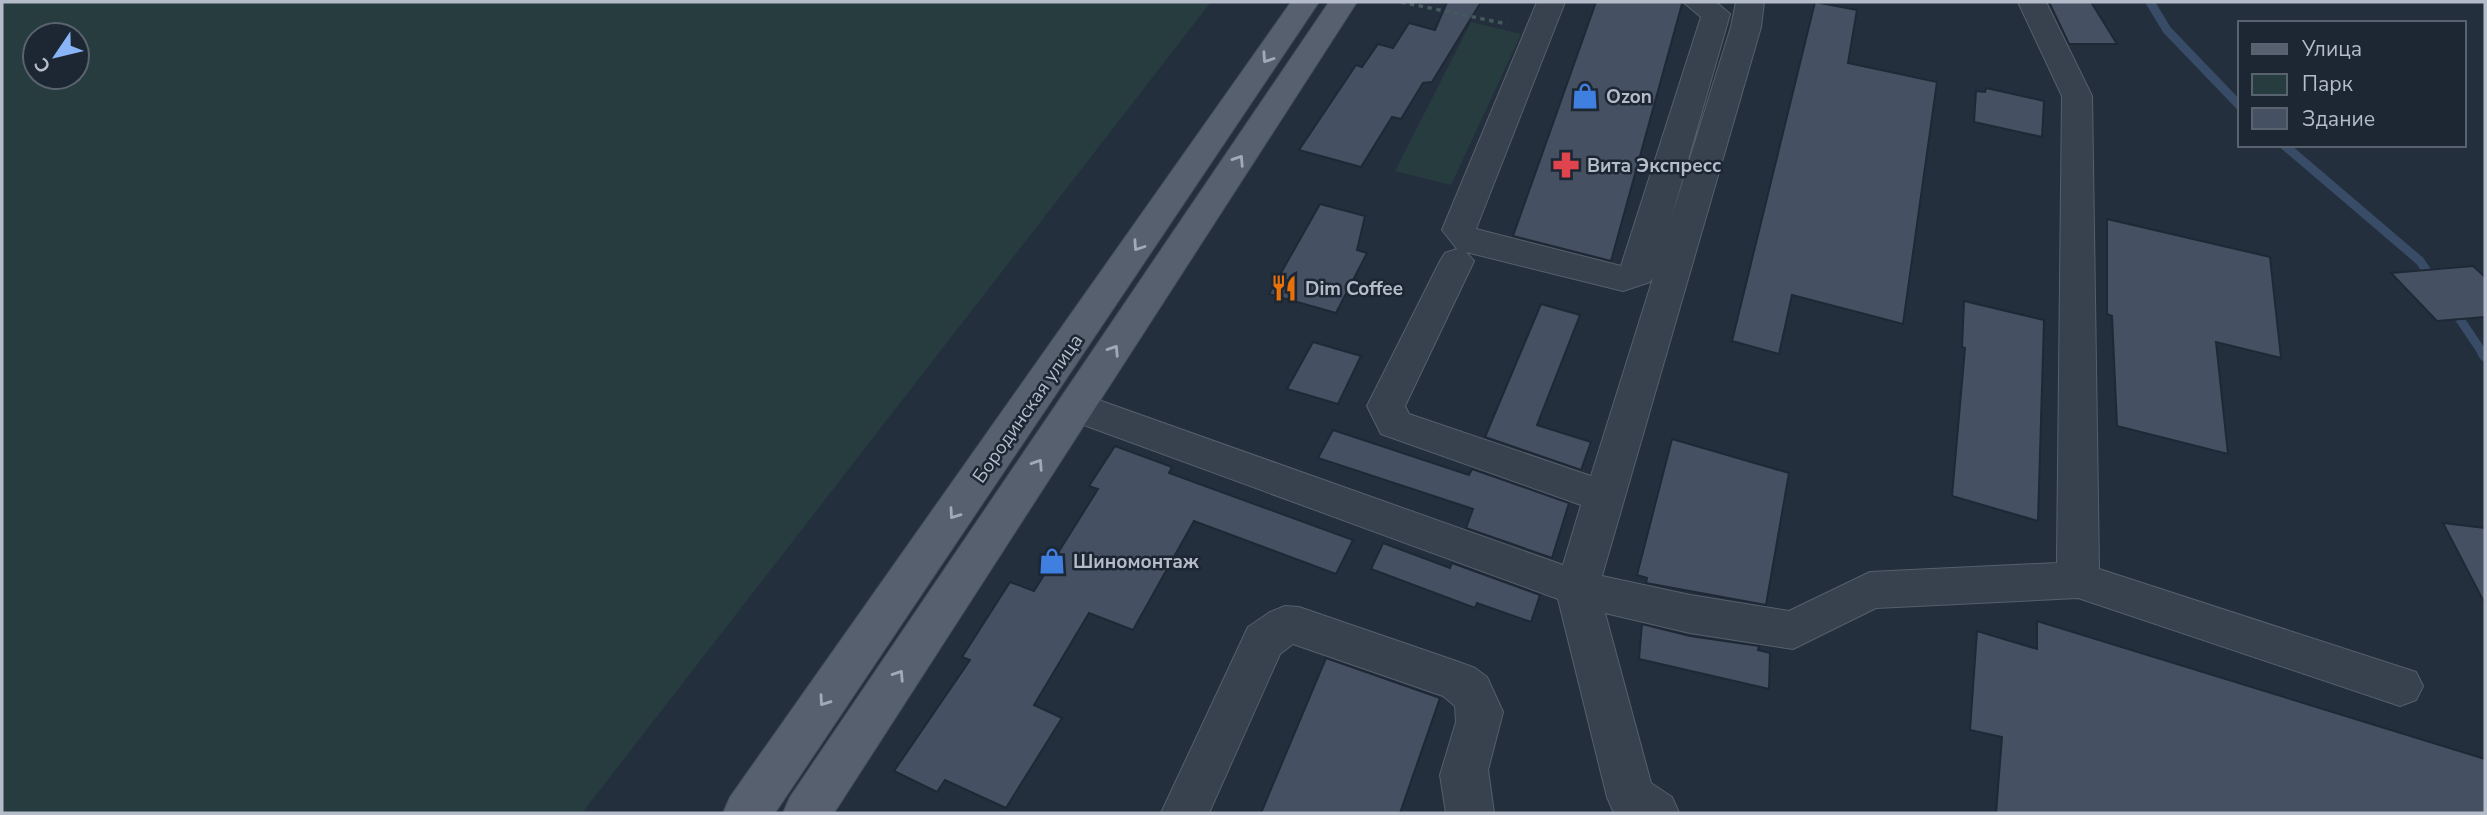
<svg xmlns="http://www.w3.org/2000/svg" width="2487" height="815" font-family="'Nunito Sans',sans-serif">
  <style>
    .green { fill: #263c3f; fill-rule: evenodd }
    .lines { fill: none; stroke-linecap: round; stroke-linejoin: round }
    .stream-far1 { stroke: #394c67; stroke-width: 9 }
    .stream { stroke: #394c67; stroke-width: 11 }
    .building { fill: #455162; stroke: #1f2835; stroke-width: 2 }
    .minor-casing { stroke: #565f6c; stroke-width: 2 }
    .major-casing { stroke: #414a57; stroke-width: 2 }
    .path { stroke: #44595c; stroke-width: 3.5; stroke-dasharray: 4.5 4.5; stroke-linecap: butt }
    .minor { fill: #38414e; fill-rule: evenodd }
    .major { fill: #56606e; fill-rule: evenodd }
    .oneway { stroke: #a1aab7 }
    .labels { text-anchor: middle; stroke-width: 5; stroke-linejoin: round; paint-order: stroke }
    .poi-label { font-size: 19px; font-weight: bold; fill: #b4bcc9; stroke: #1d2633; text-anchor: start }
    .street-label { font-size: 19px; fill: #b4bcc9; stroke: #1d2633 }
  </style>
  <rect width="100%" height="100%" fill="#242f3e"/>
  <!-- green -->
  <g class="green">
    <path d="M 2,2 L 1211,2 L 582,813 L 2,813 ZM 35,35 L 77,35 L 77,77 L 35,77 Z"/>
    <path d="M 1471,22 L 1521,34 L 1451,185 L 1395,171 Z"/>
  </g>
  <g class="lines">
    <!-- stream-far1 -->
    <g class="stream-far1">
      <path d="M 2150,2 L 2167,30 L 2240,106"/>
      <path d="M 2284,145 L 2420,261 L 2434,282"/>
      <path d="M 2453,309 L 2484,355"/>
    </g>
    <!-- stream -->
    <path class="stream" d="M 2483,353 L 2485,356"/>
  </g>
  <!-- building -->
  <g class="building">
    <path d="M 1447,2 L 1481,2 L 1432,82 L 1423,83 L 1401,119 L 1392,117 L 1361,167 L 1299,150 L 1356,65 L 1362,67 L 1378,44 L 1393,48 L 1409,23 L 1435,30 Z"/>
    <path d="M 1596,2 L 1681,2 L 1682,4 L 1611,261 L 1513,236 Z"/>
    <path d="M 1815,2 L 1857,10 L 1848,63 L 1937,82 L 1903,324 L 1792,295 L 1779,354 L 1732,341 Z"/>
    <path d="M 2049,2 L 2091,2 L 2117,44 L 2069,44 Z"/>
    <path d="M 1986,88 L 2044,101 L 2042,137 L 1974,122 L 1976,91 L 1985,92 Z"/>
    <path d="M 1320,204 L 1365,216 L 1357,250 L 1367,253 L 1336,313 L 1269,294 Z"/>
    <path d="M 2107,219 L 2270,257 L 2281,358 L 2216,342 L 2228,454 L 2117,426 L 2112,316 L 2107,314 Z"/>
    <path d="M 2473,266 L 2485,277 L 2485,317 L 2437,321 L 2391,273 Z"/>
    <path d="M 1964,301 L 2044,320 L 2038,521 L 1952,496 L 1965,348 L 1962,347 Z"/>
    <path d="M 1541,304 L 1580,315 L 1537,425 L 1591,442 L 1581,470 L 1485,437 Z"/>
    <path d="M 1313,342 L 1361,356 L 1338,404 L 1287,389 Z"/>
    <path d="M 1333,430 L 1469,475 L 1472,469 L 1569,503 L 1552,558 L 1466,528 L 1473,509 L 1318,458 Z"/>
    <path d="M 1672,439 L 1789,473 L 1766,605 L 1646,583 L 1647,578 L 1637,575 Z"/>
    <path d="M 1115,446 L 1172,467 L 1169,473 L 1353,540 L 1336,574 L 1194,521 L 1133,630 L 1089,613 L 1034,705 L 1062,718 L 1006,808 L 945,780 L 937,792 L 894,771 L 970,660 L 962,657 L 1010,582 L 1034,591 L 1098,489 L 1089,486 Z"/>
    <path d="M 2443,523 L 2485,528 L 2485,604 Z"/>
    <path d="M 1383,543 L 1450,568 L 1452,563 L 1540,595 L 1531,622 L 1477,603 L 1475,608 L 1371,569 Z"/>
    <path d="M 2037,621 L 2485,759 L 2485,813 L 1996,813 L 2002,737 L 1970,730 L 1977,631 L 2037,649 Z"/>
    <path d="M 1642,624 L 1690,636 L 1759,646 L 1758,650 L 1770,653 L 1769,689 L 1639,659 Z"/>
    <path d="M 1326,658 L 1440,698 L 1400,813 L 1261,813 Z"/>
  </g>
  <g class="lines">
    <!-- minor casing -->
    <g class="minor-casing">
      <g id="minor">
        <path d="M 1537,2 L 1565,2 L 1476,229 L 1621,266 L 1701,17 L 1683,2 L 1716,2 L 1730,14 L 1671,219 L 1731,27 L 1736,2 L 1764,2 L 1761,27 L 1602,576 L 1690,595 L 1789,611 L 1870,572 L 2057,563 L 2062,96 L 2018,2 L 2046,2 L 2092,96 L 2099,569 L 2416,672 L 2423,686 L 2416,700 L 2400,706 L 2078,598 L 1876,608 L 1793,649 L 1690,633 L 1605,613 L 1651,783 L 1672,797 L 1679,813 L 1614,813 L 1607,797 L 1558,599 L 1062,417 L 1057,407 L 1062,397 L 1076,392 L 1563,565 L 1581,505 L 1381,434 L 1367,406 L 1440,261 L 1445,253 L 1457,249 L 1442,230 ZM 1466,252 L 1623,291 L 1650,282 L 1653,278 L 1591,476 L 1409,414 L 1405,406 L 1474,261 Z"/>
        <path d="M 1285,606 L 1299,607 L 1459,662 L 1475,668 L 1487,677 L 1503,712 L 1488,770 L 1494,813 L 1446,813 L 1440,775 L 1456,722 L 1455,706 L 1443,696 L 1293,644 L 1280,654 L 1209,813 L 1161,813 L 1248,627 L 1270,612 Z"/>
      </g>
    </g>
    <!-- major casing -->
    <g class="major-casing">
      <g id="major">
        <path d="M 1291,2 L 1319,2 L 775,813 L 723,813 L 730,797 Z"/>
        <path d="M 1329,2 L 1357,2 L 834,813 L 783,813 L 790,797 Z"/>
      </g>
    </g>
    <!-- path -->
    <path class="path" d="M 1401,2 L 1507,24"/>
    <!-- minor -->
    <use href="#minor" class="minor"/>
    <!-- major -->
    <use href="#major" class="major"/>
  </g>
  <!-- one-way arrows -->
  <defs><path id="oneway-chevron" d="M-2-3.5L2.5 0L-2 3.5" fill="none" stroke-width="1.6" stroke-linecap="round" stroke-linejoin="round" transform="scale(1.75)"/></defs>
  <g class="oneway">
    <use href="#oneway-chevron" transform="translate(1267 58) rotate(124)"/>
    <use href="#oneway-chevron" transform="translate(1239 160) rotate(-57)"/>
    <use href="#oneway-chevron" transform="translate(1138 246) rotate(124)"/>
    <use href="#oneway-chevron" transform="translate(1114 350) rotate(-57)"/>
    <use href="#oneway-chevron" transform="translate(1038 464) rotate(-57)"/>
    <use href="#oneway-chevron" transform="translate(954 514) rotate(125)"/>
    <use href="#oneway-chevron" transform="translate(899 675) rotate(-57)"/>
    <use href="#oneway-chevron" transform="translate(824 701) rotate(125)"/>
  </g>
  <!-- icons -->
  <defs>
    <g id="shop-bare" transform="scale(2.1)"><path d="M-5-2.5h2.3a2.7 3.5 0 0 1 5.4 0H5L5.5 6h-11ZM-1.5-2.5h3a1.5 2.3 0 0 0-3 0Z" fill="#3f7fe0" stroke="#1d2633" stroke-width="2.5" paint-order="stroke"/></g>
    <g id="pharmacy-bare" transform="scale(2.1)"><path d="M-2-6h4v4h4v4h-4v4h-4v-4h-4v-4h4Z" fill="#e0444e" stroke="#1d2633" stroke-width="2.5" paint-order="stroke"/></g>
    <g id="restaurant-bare" transform="scale(2.1)"><path d="M-5-6h1v4h1v-4h1v4h1v-4h1v5L-1.5 .5V6h-2V.5L-5-1ZM5-6V6H3V1.5H1.5Q1.5-4 5-6Z" fill="#e8710a" stroke="#1d2633" stroke-width="2.5" paint-order="stroke"/></g>
  </defs>
  <g fill-rule="evenodd">
    <use href="#shop-bare" x="1585" y="96"/>
    <use href="#pharmacy-bare" x="1566" y="165"/>
    <use href="#restaurant-bare" x="1284" y="288"/>
    <use href="#shop-bare" x="1052" y="561"/>
  </g>
  <g class="labels">
    <!-- poi labels -->
    <g class="poi-label">
      <text x="1606" y="103">Ozon</text>
      <text x="1587" y="172">Вита Экспресс</text>
      <text x="1305" y="295">Dim Coffee</text>
      <text x="1073" y="568">Шиномонтаж</text>
    </g>
    <!-- street labels -->
    <g class="street-label">
      <text transform="translate(1027 408) rotate(-55)" y="7">Бородинская улица</text>
    </g>
  </g>
  <!-- border -->
  <rect width="2487" height="815" fill="none" stroke="#b4bcc9" stroke-width="7"/>
  <!-- legend -->
  <rect x="2238" y="21" width="228" height="126" fill="#1d2633" stroke="#59626f" stroke-width="2"/>
  <rect x="2252" y="44" width="35" height="10" fill="#56606e" stroke="#59626f" stroke-width="2"/>
  <text x="2302" y="56" font-size="21" fill="#b4bcc9">Улица</text>
  <rect x="2252" y="74" width="35" height="21" fill="#263c3f" stroke="#59626f" stroke-width="2"/>
  <text x="2302" y="91" font-size="21" fill="#b4bcc9">Парк</text>
  <rect x="2252" y="108" width="35" height="21" fill="#455162" stroke="#59626f" stroke-width="2"/>
  <text x="2302" y="126" font-size="21" fill="#b4bcc9">Здание</text>
  <!-- north arrow -->
  <g transform="translate(56 56) rotate(235)"><circle r="33" fill="#1d2633" stroke="#59626f" stroke-width="2"/>
  <path d="M0-5L12 26L0 18L-12 26Z" fill="#8ab4f8"/>
  <text y="-10" font-size="19" font-weight="bold" text-anchor="middle" fill="#b4bcc9">С</text>
  </g>
</svg>
